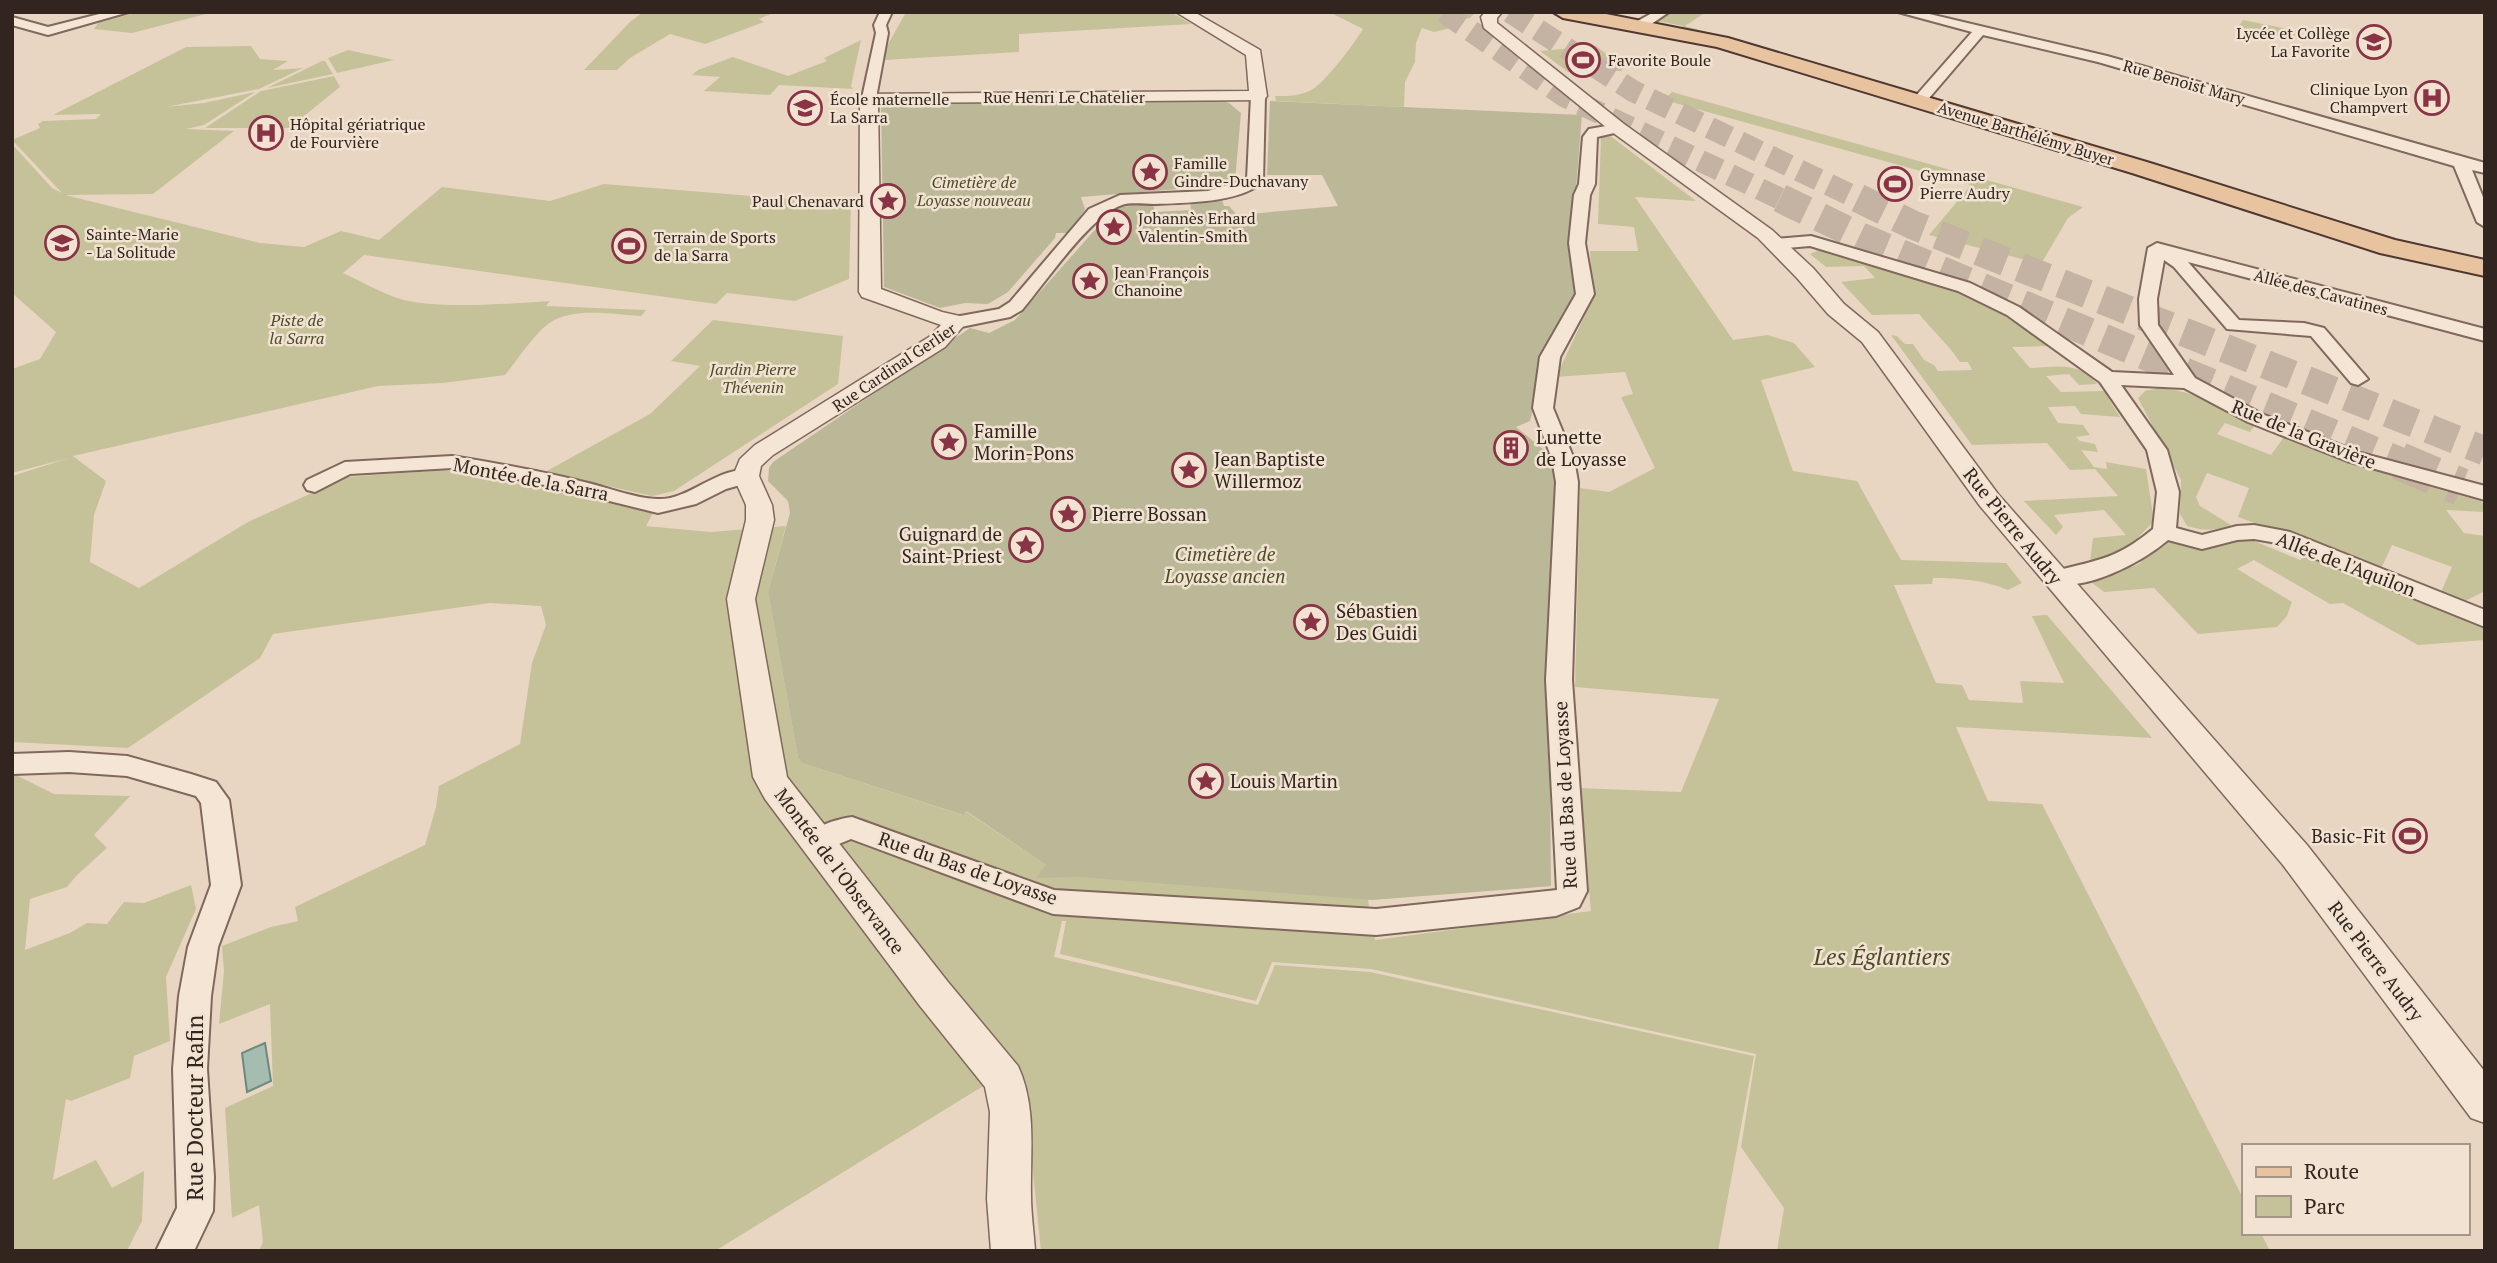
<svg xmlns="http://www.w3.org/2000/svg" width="2497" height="1263" font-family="'PT Serif',serif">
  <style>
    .green { fill: #c5c299 }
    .cemetery { fill: #bbb897 }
    .water { fill: #a5bcb1; stroke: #6d897d; stroke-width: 2 }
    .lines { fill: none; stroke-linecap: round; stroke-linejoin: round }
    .trunk-tunnel-far2 { stroke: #c4b2a2; stroke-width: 22; stroke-dasharray: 22 11; stroke-linecap: butt }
    .trunk-tunnel-far1 { stroke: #c4b2a2; stroke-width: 29; stroke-dasharray: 29 15; stroke-linecap: butt }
    .trunk-tunnel { stroke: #c4b2a2; stroke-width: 38; stroke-dasharray: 38 19; stroke-linecap: butt }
    .minor-casing { stroke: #81685c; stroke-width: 4 }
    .tertiary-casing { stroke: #81685c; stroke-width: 3 }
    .primary-casing { stroke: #4f3830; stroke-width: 4 }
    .minor { fill: #f4e5d5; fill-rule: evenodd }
    .tertiary { fill: #f4e5d5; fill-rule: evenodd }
    .primary { fill: #e8c39f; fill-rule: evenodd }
    .labels { text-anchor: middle; stroke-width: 5; stroke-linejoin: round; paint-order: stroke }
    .far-poi-label { font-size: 16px; fill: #32241e; stroke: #f1e2d2; text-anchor: start }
    .far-street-label { font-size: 16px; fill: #32241e; stroke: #f1e2d2 }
    .far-park-label { font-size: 16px; font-style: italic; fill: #4a4c27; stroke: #f1e2d2 }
    .poi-label { font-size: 19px; fill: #32241e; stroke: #f1e2d2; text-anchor: start }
    .street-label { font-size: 19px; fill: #32241e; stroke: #f1e2d2 }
    .park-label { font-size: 19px; font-style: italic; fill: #4a4c27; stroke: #f1e2d2 }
    .near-park-label { font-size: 23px; font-style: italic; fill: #4a4c27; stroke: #f1e2d2 }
    .near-street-label { font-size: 23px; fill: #32241e; stroke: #f1e2d2 }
  </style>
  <rect width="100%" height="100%" fill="#e8d6c3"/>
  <!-- green -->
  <g class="green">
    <path d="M 139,12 L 214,12 L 132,33 L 94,29 L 98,23 Z"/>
    <path d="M 643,12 L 776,12 L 759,19 L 764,22 L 705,44 L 670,34 L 630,58 L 617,70 L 584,70 L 630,22 Z"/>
    <path d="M 906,12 L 1171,12 L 1191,24 L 1019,34 L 1019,52 L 884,60 L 886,48 Z"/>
    <path d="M 1329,12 L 1476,12 L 1470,18 L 1462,19 L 1458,15 L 1446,17 L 1455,27 L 1434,32 L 1422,28 L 1416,43 L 1415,62 L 1405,82 L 1404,107 L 1276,101 L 1275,96 C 1287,96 1302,96 1313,89 C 1327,80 1354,44 1363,29 Z"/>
    <path d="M 1667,12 L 1706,12 L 1685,26 L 1712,33 L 1710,37 L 1676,30 L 1683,26 L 1652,20 Z"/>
    <path d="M 2243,20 L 2298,31 L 2293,39 L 2237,28 Z"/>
    <path d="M 861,40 L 851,86 L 853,89 L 779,85 L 770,95 L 704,91 L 720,77 L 692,75 L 698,70 L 733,57 L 788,76 L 827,61 L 824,58 Z"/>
    <path d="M 251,46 L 260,59 L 288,61 L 273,70 L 303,68 L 259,89 L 166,107 L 204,103 L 255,92 L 204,125 L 186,129 L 234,131 L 153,194 L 65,195 L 260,243 L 304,247 L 341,231 L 379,240 L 442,187 L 550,201 L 604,184 L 851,204 L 849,279 L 795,301 L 727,293 L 716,304 L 364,255 L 343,273 C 365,283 389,298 413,302 C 458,308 505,304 550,301 L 546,306 L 646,310 L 641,316 C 613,315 573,306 548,324 C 532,337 518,359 505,375 L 443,383 L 378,386 L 73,456 L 106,481 L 94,515 L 90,562 L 139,588 L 248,522 L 347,477 L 445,470 L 654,511 L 646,526 L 710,532 L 786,526 L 768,592 L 798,758 L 802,763 L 962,815 L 965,811 L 1046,865 L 1052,826 L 1551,886 L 1368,900 L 1375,940 L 1591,911 L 1579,788 L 1681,792 L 1719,699 L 1575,687 L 1580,488 L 1609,492 L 1655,468 L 1621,397 L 1633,394 L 1625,372 L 1556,377 L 1593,298 L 1590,251 L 1638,251 L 1634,227 L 1598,224 L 1601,137 L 1609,135 L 1696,201 L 1635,197 L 1733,340 L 1767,335 L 1794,343 L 1815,367 L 1761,380 L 1793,471 L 1857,481 L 1901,560 L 2006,563 L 2022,583 L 2008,590 C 1984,580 1960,578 1933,578 L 1932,584 L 1894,585 L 1936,683 L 1962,685 L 1969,700 L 2023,703 L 2020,681 L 2064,683 L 2032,616 L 2047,615 L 2152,738 L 1956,727 L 1988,801 L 2042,804 L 2243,1198 L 2243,1233 L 2261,1233 L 2270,1251 L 1777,1251 L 1784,1208 L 1741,1147 L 1756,1054 L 1371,969 L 1272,962 L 1256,1001 L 1060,954 L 1066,921 L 1062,921 L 1054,957 L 1258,1005 L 1275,965 L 1370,972 L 1754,1056 L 1718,1251 L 1041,1251 L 1025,1094 L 1011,1069 L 715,1251 L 259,1251 L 263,1242 L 259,1205 L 232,1218 L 225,1108 L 273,1086 L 270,1004 L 219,1024 L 224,971 L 222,946 L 271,927 L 298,921 L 295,907 L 425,845 L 436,807 L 439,786 L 520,744 L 532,663 L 546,625 L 541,606 L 490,603 L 273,634 L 260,658 L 128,748 L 12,742 L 12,476 L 69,458 L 12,473 L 12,369 L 40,359 L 56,332 L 12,293 L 12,144 L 52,188 L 62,193 L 12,140 L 40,128 L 38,124 L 43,121 L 96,119 L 101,114 L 53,115 L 186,47 Z"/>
    <path d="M 1596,46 L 1624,67 L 1621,71 L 1589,70 L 1568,72 L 1540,51 Z"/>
    <path d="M 348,50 L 394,60 L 337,73 L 328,58 Z"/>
    <path d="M 322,61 L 325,61 L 333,74 L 267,88 Z"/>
    <path d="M 334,76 L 340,87 L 289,128 L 205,128 L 261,91 Z"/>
    <path d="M 1672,92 L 2083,207 L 2068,218 L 2041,264 L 1929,235 L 1971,185 L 1664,100 Z"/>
    <path d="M 1821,249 L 1946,285 L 1990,305 L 2049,346 L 2012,347 L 2030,368 C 2057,367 2079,361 2097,384 L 2079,385 L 2069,374 L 2046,376 L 2061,392 L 2104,391 L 2120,417 L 2081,414 L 2075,406 L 2048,407 L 2058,423 L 2083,425 L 2090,435 L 2076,437 L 2080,441 L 2095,444 L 2098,452 L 2081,450 L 2094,467 L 2107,469 L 2106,462 L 2146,469 L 2154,521 L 2127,549 L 2090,562 L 2093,538 L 2126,535 L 2104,510 L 2054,515 L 2063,527 L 2056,535 L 2024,501 L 2118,496 L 2095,469 L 2070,470 L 2047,443 L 1972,445 L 1891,335 L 1897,336 L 1905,344 L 1913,344 L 1924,360 L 1934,365 L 1938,371 L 1972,370 L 1968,362 L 1960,362 C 1948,344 1933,331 1919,314 L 1872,315 L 1841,282 L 1875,278 L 1864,266 L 1826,267 L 1810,254 Z"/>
    <path d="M 713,320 L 843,336 L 838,384 L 674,491 L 652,496 L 545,472 L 650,414 L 700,366 L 671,361 Z"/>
    <path d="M 2160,388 C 2197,391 2223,409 2255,425 L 2250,432 L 2225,423 L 2217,434 L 2271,455 L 2284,437 L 2398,478 L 2480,501 L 2485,505 L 2485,512 L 2446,510 L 2464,533 L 2485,536 L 2485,591 L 2465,601 L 2441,592 L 2452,567 L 2392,545 L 2381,569 L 2238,517 L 2249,488 L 2207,473 L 2196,497 L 2200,506 L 2231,525 C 2215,531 2203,531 2187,526 L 2180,514 L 2181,480 L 2138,398 L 2145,391 Z"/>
    <path d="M 2242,536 L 2300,560 L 2310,552 L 2485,622 L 2485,640 L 2418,645 L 2343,603 L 2330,604 L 2254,560 L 2237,569 L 2292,602 L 2287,616 L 2277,627 L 2198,634 L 2154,588 L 2104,592 L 2091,582 L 2139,564 L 2168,537 C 2199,545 2212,548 2242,536 Z"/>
    <path d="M 12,773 L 54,794 L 130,796 L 94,835 L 107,848 L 76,876 L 67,887 L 30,899 L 25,950 L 70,933 L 87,923 L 107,924 L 124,902 L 144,903 L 191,885 L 196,909 L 166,977 L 170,1041 L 134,1056 L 130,1078 L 71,1101 L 66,1099 L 53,1180 L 96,1160 L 112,1188 L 144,1171 L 142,1221 L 127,1251 L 12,1251 Z"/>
  </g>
  <!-- cemetery -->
  <g class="cemetery">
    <path d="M 1219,100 L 1229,103 L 1241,113 L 1235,181 L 1228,185 L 1081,197 L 1085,209 L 1070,233 L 1056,233 L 1055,238 L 1008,292 L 988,304 L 965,303 L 940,308 L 884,287 L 881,103 Z"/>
    <path d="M 1270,101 L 1582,115 L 1571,250 L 1577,294 L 1545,356 L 1530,421 L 1516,427 L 1559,462 L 1549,674 L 1551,886 L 1371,900 L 1080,877 L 1036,878 L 1046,865 L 966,811 L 963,815 L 802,763 L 798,758 L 768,592 L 790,513 L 788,501 L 768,481 L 769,468 L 773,462 L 970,328 L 989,333 L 1015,320 L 1109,214 L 1120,207 L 1153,204 L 1155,212 L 1191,210 L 1190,202 L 1222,200 L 1224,206 L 1229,206 L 1237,215 L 1338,206 L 1322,175 L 1267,175 Z"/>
  </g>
  <!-- water -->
  <path class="water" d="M 265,1043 L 271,1081 L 247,1092 L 242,1053 Z"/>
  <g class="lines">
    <!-- trunk-tunnel-far2 -->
    <g class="trunk-tunnel-far2">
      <path d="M 1444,12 L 1564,96 L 1783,200"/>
      <path d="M 1510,12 L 1633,91 L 1861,200"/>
    </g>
    <!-- trunk-tunnel-far1 -->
    <g class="trunk-tunnel-far1">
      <path d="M 1780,198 L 1863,238 L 2403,463"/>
      <path d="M 1858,198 L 1913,225 L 2485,451"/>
    </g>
    <!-- trunk-tunnel -->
    <path class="trunk-tunnel" d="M 2399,461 L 2461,487"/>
    <!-- minor casing -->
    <g class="minor-casing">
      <g id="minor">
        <path d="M 107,12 L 129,12 L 48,35 L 12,25 L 12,17 L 48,27 Z"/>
        <path d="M 880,12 L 892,12 L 886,25 L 888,33 L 876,98 L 869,102 L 862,98 L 876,33 L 874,25 Z"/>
        <path d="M 1654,12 L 1669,12 L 1644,29 L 1634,29 L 1634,23 Z"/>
        <path d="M 1898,12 L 1921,12 L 2107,56 L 2485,163 L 2485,173 L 2472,170 L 2485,202 L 2485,227 L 2477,222 L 2454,166 L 2098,62 L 1983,35 L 1924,104 L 1914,104 L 1914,98 L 1972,32 Z"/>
        <path d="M 1258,92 L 1265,96 L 1263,181 C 1243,203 1182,203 1154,204 C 1144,204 1131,202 1122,205 C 1091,215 1045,283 1022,310 L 1010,317 L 956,328 L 949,326 L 947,322 L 949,318 L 999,309 L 1010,302 L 1089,209 L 1120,195 L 1208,191 L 1247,179 L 1251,96 Z"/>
        <path d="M 1618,124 L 1625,128 L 1623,131 L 1597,137 L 1595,184 L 1590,195 L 1585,243 L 1594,294 L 1560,357 L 1553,408 L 1574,459 L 1578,482 L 1572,680 L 1587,891 L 1579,907 L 1556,916 L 1376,935 L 1053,914 L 851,839 L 817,853 L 807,850 L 803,842 C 810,827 836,819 852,817 L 1054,890 L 1376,909 L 1557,890 L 1546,680 L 1556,482 L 1552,459 L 1533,408 L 1540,357 L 1576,294 L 1569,243 L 1574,195 L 1579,184 L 1583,137 L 1589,129 Z"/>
        <path d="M 1811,236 L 1970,283 L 2019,307 L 2112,372 L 2174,375 L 2140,325 L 2139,299 L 2148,248 L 2157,243 L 2485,329 L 2485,341 L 2188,262 L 2239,320 L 2304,323 L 2324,328 L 2368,379 L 2358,385 L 2351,383 L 2311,336 L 2227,329 L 2174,267 L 2164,260 L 2157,299 L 2158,325 L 2195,378 L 2262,414 L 2361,453 L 2485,486 L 2485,500 L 2347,461 L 2248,422 L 2184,388 L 2121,385 L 2167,450 L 2179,492 L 2176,528 L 2202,535 L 2237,526 L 2254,525 L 2290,532 L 2485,610 L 2485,627 L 2277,543 L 2254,539 L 2237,540 L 2202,549 L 2168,540 C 2141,563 2084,593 2048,583 L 2044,578 L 2048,573 C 2094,560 2113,562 2153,529 L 2157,492 L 2147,450 L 2100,382 L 2007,315 L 1958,291 L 1810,246 L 1776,249 L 1768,244 L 1776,239 Z"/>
        <path d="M 452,456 C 496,463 540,471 584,482 C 607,487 633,498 657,499 C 690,501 720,463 754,471 L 757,476 L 754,481 L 726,489 L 696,504 L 658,513 L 528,481 L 452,468 L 350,474 L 315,492 L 307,490 L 304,485 L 307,480 L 345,462 Z"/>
        <path d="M 69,752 L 127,756 L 191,774 L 216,782 L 229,800 L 241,885 L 218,947 L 211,996 L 207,1069 L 214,1177 L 213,1211 L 194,1251 L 156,1251 L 177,1208 L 173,1069 L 179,996 L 188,947 L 211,885 L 201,803 L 196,796 L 127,776 L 69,772 L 12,774 L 12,754 Z"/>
      </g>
    </g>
    <!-- tertiary casing -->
    <g class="tertiary-casing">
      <g id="tertiary">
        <path d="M 1176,12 L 1194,12 L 1260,50 L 1267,96 L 1264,100 L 878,103 L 881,289 L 942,312 L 964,317 L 967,322 L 945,347 L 773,455 L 761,466 L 759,476 L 772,505 L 774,520 L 755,599 L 787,777 L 948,982 L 1018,1066 C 1037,1107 1030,1152 1031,1196 C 1031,1214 1034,1233 1035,1251 L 991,1251 L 987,1199 L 990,1112 L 985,1087 L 920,1006 L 765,799 L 753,777 L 727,599 L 746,520 L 746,505 L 733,476 L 740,459 L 755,445 L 929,337 L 941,325 L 862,297 L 859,292 L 860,98 L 863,94 L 1249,91 L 1246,55 Z"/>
        <path d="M 1485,12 L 1502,12 L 1497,18 L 1497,23 L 1624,124 L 1772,230 L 1813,268 L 1844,304 L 1878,332 L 1998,494 L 2307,845 L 2485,1072 L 2485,1123 L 2471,1118 L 2283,865 L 1980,506 L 1862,342 L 1828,314 L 1797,278 L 1758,238 L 1612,132 L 1484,28 L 1481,17 Z"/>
      </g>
    </g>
    <!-- primary casing -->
    <g class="primary-casing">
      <path id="primary" d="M 1553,12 L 1596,12 L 1728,38 L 2150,163 L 2395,240 L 2485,260 L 2485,276 L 2380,253 L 2132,173 L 1717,47 L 1563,18 Z"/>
    </g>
    <!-- minor -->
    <use href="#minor" class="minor"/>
    <!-- tertiary -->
    <use href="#tertiary" class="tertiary"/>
    <!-- primary -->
    <use href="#primary" class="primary"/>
  </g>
  <!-- icons -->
  <defs>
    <g id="school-ring" transform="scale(1.75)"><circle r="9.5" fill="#f1e2d2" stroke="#893344" stroke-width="1.5"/><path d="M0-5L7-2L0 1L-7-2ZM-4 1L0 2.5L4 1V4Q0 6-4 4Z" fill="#893344"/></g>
    <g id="stadium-ring" transform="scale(1.75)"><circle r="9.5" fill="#f1e2d2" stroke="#893344" stroke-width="1.5"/><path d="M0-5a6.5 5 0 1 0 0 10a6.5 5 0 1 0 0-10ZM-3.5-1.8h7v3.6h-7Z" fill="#893344"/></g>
    <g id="hospital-ring" transform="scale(1.75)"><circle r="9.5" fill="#f1e2d2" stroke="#893344" stroke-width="1.5"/><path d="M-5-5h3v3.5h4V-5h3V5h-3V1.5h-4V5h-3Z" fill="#893344"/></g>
    <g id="sight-ring" transform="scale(1.75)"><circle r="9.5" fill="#f1e2d2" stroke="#893344" stroke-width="1.5"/><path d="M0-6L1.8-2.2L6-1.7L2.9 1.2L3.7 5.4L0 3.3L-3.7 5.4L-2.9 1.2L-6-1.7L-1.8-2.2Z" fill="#893344"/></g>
    <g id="building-ring" transform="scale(1.75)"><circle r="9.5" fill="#f1e2d2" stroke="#893344" stroke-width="1.5"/><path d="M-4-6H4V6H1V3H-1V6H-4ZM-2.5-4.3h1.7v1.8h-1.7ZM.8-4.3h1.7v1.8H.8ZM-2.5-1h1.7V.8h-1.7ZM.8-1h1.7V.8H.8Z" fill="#893344"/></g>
  </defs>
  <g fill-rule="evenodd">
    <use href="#school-ring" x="2374" y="42"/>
    <use href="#stadium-ring" x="1583" y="60"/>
    <use href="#hospital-ring" x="2432" y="98"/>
    <use href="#school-ring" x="805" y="108"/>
    <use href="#hospital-ring" x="266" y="133"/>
    <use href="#sight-ring" x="1150" y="172"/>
    <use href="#stadium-ring" x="1895" y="184"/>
    <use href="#sight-ring" x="888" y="201"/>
    <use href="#sight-ring" x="1114" y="227"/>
    <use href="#school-ring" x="62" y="243"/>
    <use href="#stadium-ring" x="629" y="246"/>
    <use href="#sight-ring" x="1090" y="281"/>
    <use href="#sight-ring" x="949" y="442"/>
    <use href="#building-ring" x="1511" y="448"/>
    <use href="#sight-ring" x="1189" y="470"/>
    <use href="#sight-ring" x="1068" y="514"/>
    <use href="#sight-ring" x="1026" y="545"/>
    <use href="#sight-ring" x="1311" y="622"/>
    <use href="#sight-ring" x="1206" y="781"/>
    <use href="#stadium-ring" x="2410" y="836"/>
  </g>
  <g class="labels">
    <!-- far-poi labels -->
    <g class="far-poi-label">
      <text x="2350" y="39" text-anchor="end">Lycée et Collège<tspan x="2350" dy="18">La Favorite</tspan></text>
      <text x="1608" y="66">Favorite Boule</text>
      <text x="2408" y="95" text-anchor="end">Clinique Lyon<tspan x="2408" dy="18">Champvert</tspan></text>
      <text x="830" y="105">École maternelle<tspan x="830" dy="18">La Sarra</tspan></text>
      <text x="290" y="130">Hôpital gériatrique<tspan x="290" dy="18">de Fourvière</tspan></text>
      <text x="1174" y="169">Famille<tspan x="1174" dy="18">Gindre-Duchavany</tspan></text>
      <text x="1920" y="181">Gymnase<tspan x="1920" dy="18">Pierre Audry</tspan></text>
      <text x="864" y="207" text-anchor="end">Paul Chenavard</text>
      <text x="1138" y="224">Johannès Erhard<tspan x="1138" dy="18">Valentin-Smith</tspan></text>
      <text x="86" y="240">Sainte-Marie<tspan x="86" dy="18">- La Solitude</tspan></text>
      <text x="654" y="243">Terrain de Sports<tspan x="654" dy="18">de la Sarra</tspan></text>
      <text x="1114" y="278">Jean François<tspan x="1114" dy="18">Chanoine</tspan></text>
    </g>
    <!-- far-street labels -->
    <g class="far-street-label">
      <text transform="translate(2184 82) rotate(16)" y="6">Rue Benoist Mary</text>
      <text x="1064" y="103">Rue Henri Le Chatelier</text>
      <text transform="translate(2026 133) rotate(17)" y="6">Avenue Barthélémy Buyer</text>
      <text transform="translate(2321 292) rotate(15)" y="6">Allée des Cavatines</text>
      <text transform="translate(894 367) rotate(-34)" y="6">Rue Cardinal Gerlier</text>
    </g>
    <!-- far-park labels -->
    <g class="far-park-label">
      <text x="974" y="188">Cimetière de<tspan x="974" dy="18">Loyasse nouveau</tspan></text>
      <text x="297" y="326">Piste de<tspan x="297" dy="18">la Sarra</tspan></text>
      <text x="753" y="375">Jardin Pierre<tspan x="753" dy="18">Thévenin</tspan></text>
    </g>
    <!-- poi labels -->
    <g class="poi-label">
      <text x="974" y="438">Famille<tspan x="974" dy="22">Morin-Pons</tspan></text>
      <text x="1536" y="444">Lunette<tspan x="1536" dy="22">de Loyasse</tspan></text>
      <text x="1214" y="466">Jean Baptiste<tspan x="1214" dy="22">Willermoz</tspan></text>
      <text x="1092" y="521">Pierre Bossan</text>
      <text x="1002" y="541" text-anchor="end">Guignard de<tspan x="1002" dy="22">Saint-Priest</tspan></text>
      <text x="1336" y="618">Sébastien<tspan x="1336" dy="22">Des Guidi</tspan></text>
      <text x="1230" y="788">Louis Martin</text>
      <text x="2386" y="843" text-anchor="end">Basic-Fit</text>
    </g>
    <!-- street labels -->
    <g class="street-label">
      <text transform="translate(2304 434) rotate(22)" y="7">Rue de la Gravière</text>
      <text transform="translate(531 479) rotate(11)" y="7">Montée de la Sarra</text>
      <text transform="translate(2013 526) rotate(51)" y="7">Rue Pierre Audry</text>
      <text transform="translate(2346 564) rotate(21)" y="7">Allée de l'Aquilon</text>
      <text transform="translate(1565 795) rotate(-93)" y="7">Rue du Bas de Loyasse</text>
      <text transform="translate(968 868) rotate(19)" y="7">Rue du Bas de Loyasse</text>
      <text transform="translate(840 871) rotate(53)" y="7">Montée de l'Observance</text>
      <text transform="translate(2376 961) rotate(53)" y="7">Rue Pierre Audry</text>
    </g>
    <!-- park labels -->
    <g class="park-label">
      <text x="1225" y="561">Cimetière de<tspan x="1225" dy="22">Loyasse ancien</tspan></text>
    </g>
    <!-- near-park labels -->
    <g class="near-park-label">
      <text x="1882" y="965">Les Églantiers</text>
    </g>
    <!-- near-street labels -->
    <g class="near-street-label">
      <text transform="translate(195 1108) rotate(-90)" y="8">Rue Docteur Rafin</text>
    </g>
  </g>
  <!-- border -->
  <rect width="2497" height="1263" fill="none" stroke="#32241e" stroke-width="28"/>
  <!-- legend -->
  <rect x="2242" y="1144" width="228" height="91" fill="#f1e2d2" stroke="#a5968a" stroke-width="2"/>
  <rect x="2256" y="1167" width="35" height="10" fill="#e8c39f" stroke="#a5968a" stroke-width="2"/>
  <text x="2304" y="1179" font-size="21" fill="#32241e">Route</text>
  <rect x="2256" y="1196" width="35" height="21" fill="#c5c299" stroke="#a5968a" stroke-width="2"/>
  <text x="2304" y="1214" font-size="21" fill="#32241e">Parc</text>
</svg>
